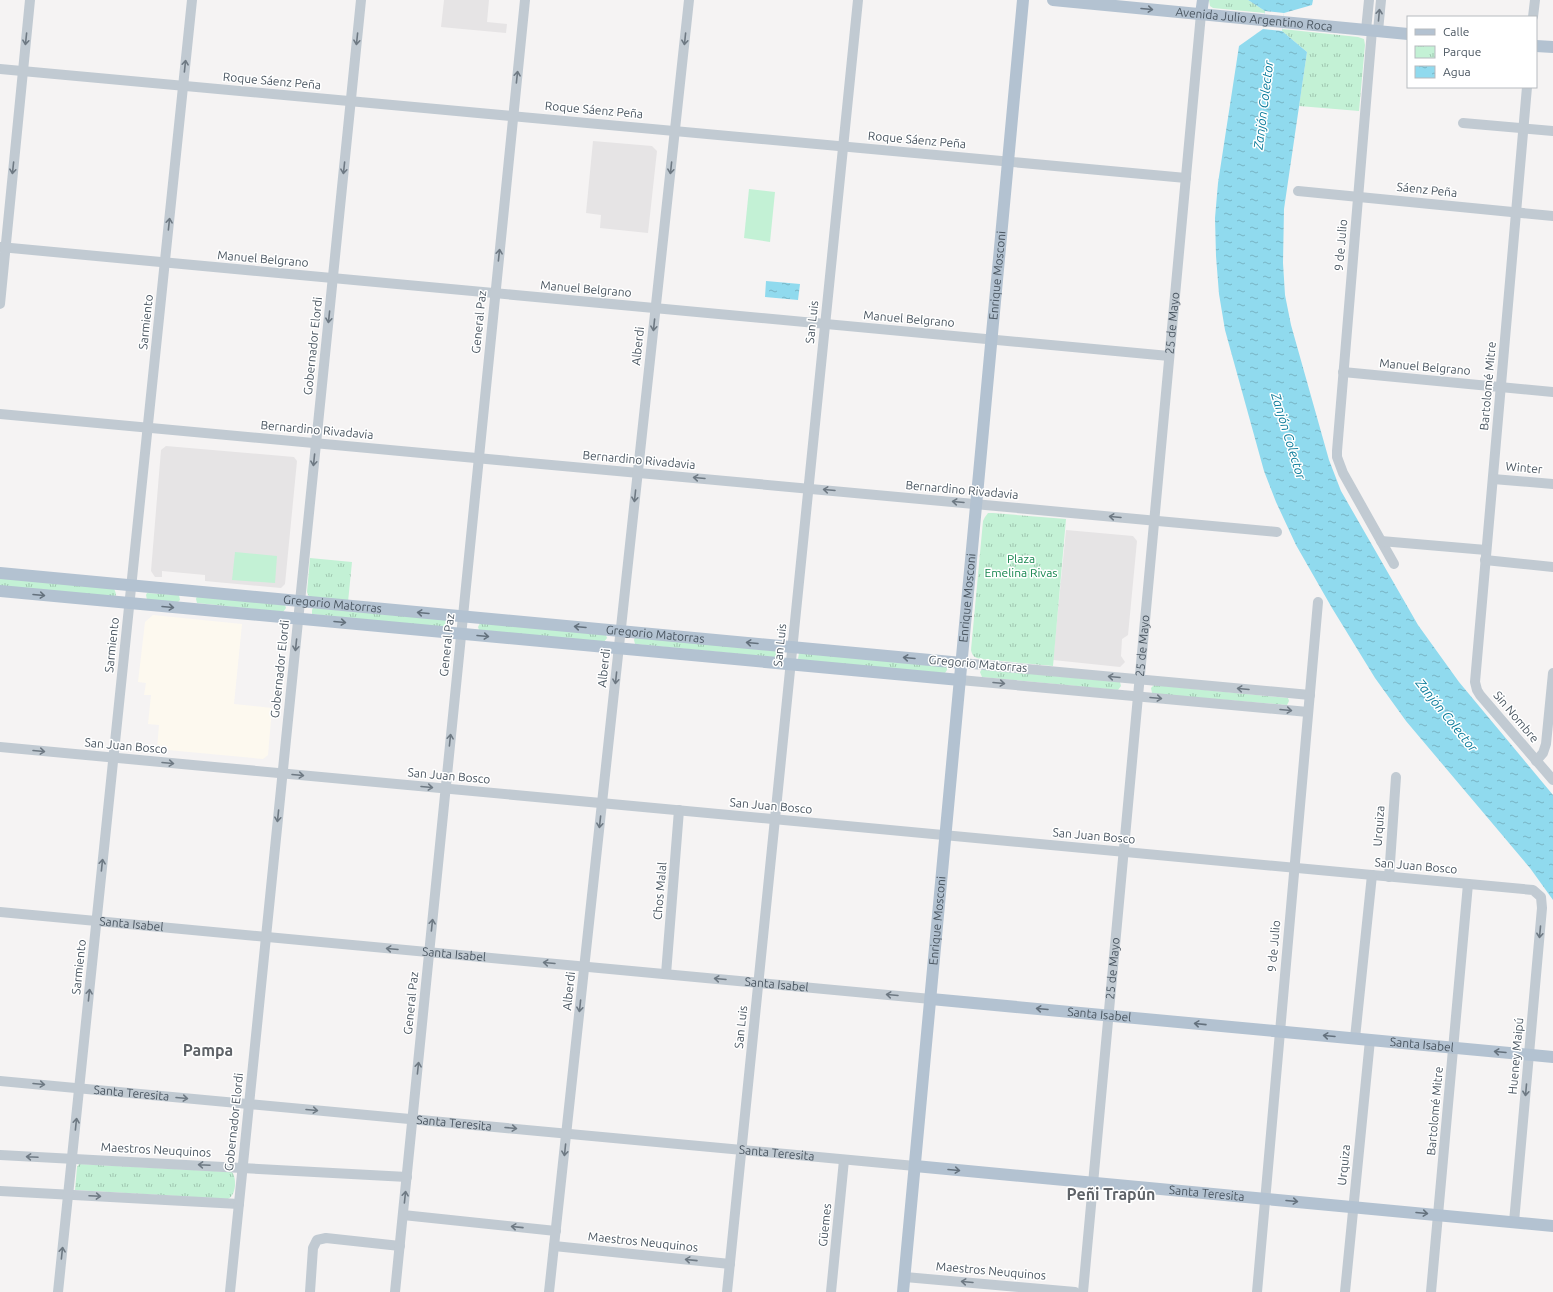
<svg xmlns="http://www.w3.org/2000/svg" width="1553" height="1292" font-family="Ubuntu,sans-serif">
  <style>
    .commercial { fill: #fdf9ef }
    .education { fill: #e6e4e5 }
    .grass { fill: #c3f1d5 }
    .park { fill: url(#park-tufts) }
    .water { fill: url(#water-ripples) }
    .pier { fill: #f5f3f3 }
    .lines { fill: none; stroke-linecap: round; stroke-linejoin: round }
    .minor { stroke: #c1cad2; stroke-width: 10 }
    .major { stroke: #b3c2d1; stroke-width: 12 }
    .oneway { stroke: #64717d }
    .oneway2 { stroke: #6e7983 }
    .labels { text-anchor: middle; stroke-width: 3; stroke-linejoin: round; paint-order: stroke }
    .street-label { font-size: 12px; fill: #4a5661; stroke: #fff }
    .park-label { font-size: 12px; fill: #17864f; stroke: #fff }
    .water-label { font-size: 13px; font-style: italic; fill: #0c7c9b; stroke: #fff }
    .district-label { font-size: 16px; font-weight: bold; fill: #5f6368; stroke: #fff }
  </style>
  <defs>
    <pattern id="park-tufts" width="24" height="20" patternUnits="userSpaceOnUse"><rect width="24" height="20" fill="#c3f1d5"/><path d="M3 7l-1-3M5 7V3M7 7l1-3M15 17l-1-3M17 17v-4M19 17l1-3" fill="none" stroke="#a0c6b0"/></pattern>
    <pattern id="water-ripples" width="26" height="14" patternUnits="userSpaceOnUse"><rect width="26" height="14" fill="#90daee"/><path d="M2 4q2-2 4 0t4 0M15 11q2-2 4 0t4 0" fill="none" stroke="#78b4c4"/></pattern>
  </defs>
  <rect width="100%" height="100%" fill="#f5f3f3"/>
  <!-- commercial -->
  <path class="commercial" d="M 153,615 L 242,624 L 234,704 L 272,708 L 268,755 L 263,759 L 157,749 L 159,725 L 148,724 L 151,695 L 144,695 L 146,683 L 138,682 L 145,622 Z"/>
  <!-- education -->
  <g class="education">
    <path d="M 444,0 L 489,0 L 487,22 L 507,24 L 506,33 L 441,27 Z"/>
    <path d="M 593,141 L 652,146 L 657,151 L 648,233 L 600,228 L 601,215 L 586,213 Z"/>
    <path d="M 166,446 L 294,457 L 297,461 L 285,584 L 281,588 L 205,581 L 205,575 L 162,571 L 162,577 L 155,577 L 151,571 L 161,450 Z"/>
    <path d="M 1066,530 L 1133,536 L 1137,541 L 1128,635 L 1122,639 L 1121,656 L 1125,662 L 1120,667 L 1053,660 Z"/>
  </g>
  <!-- grass -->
  <g class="grass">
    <path d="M 749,189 L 775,192 L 770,242 L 744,238 Z"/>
    <path d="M 235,552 L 277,556 L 275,583 L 232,580 Z"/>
  </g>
  <!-- park -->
  <g class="park">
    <path d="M 1209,0 L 1248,0 L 1265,11 L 1265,13 L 1213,8 L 1210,6 Z"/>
    <path d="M 1282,29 L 1358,37 L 1364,39 L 1365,45 L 1359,111 L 1299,106 L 1307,52 L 1282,31 Z"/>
    <path d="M 988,513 L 993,513 L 1066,519 L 1053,666 L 981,659 C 975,658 972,656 971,650 L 983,521 L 985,517 Z"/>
    <path d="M 310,558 L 352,562 L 348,602 L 309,597 L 307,592 Z"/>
    <path d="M 0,578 L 114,588 L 116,594 L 115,597 L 0,587 Z"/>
    <path d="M 147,593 L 179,595 L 180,600 L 178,602 L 147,600 L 146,595 Z"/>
    <path d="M 197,596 L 285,605 L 286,608 L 283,612 L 197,603 L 196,599 Z"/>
    <path d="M 313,608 L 447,620 L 449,623 L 446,628 L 312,614 L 312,610 Z"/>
    <path d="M 480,623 L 606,635 L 607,638 L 604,642 L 479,630 L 478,627 Z"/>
    <path d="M 635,637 L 784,652 L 783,658 L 635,644 L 634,640 Z"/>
    <path d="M 799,653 L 947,667 L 947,670 L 945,673 L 800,661 L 798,659 Z"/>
    <path d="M 982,669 L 1120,682 L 1121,686 L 1118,690 L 982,677 L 980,672 Z"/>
    <path d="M 1154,685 L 1288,698 L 1289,701 L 1287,705 L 1155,694 L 1152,693 L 1151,688 Z"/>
    <path d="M 79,1164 L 232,1172 C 237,1179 236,1195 228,1199 L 75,1190 L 77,1167 Z"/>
  </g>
  <!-- water -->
  <g class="water">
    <path d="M 1248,0 L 1313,0 L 1312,5 L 1284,13 L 1282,31 L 1307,52 L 1284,209 L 1283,263 L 1285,295 L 1291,325 L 1329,460 L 1341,491 L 1418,625 L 1459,682 L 1553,795 L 1553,900 L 1530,868 L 1406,721 L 1375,678 L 1332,608 L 1296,545 L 1276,502 L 1264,471 L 1225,330 L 1219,294 L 1216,256 L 1215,218 L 1218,183 L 1239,46 L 1263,29 L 1265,11 Z"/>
    <path d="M 766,281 L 800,284 L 798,300 L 765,297 Z"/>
  </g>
  <!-- pier -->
  <path class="pier" d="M 1265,11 L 1284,13 L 1282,31 L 1263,29 Z"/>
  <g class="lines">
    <!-- minor -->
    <g class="minor">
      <path d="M 1533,17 L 1535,0"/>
      <path d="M 1366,30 L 1369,0"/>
      <path d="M 1372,30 L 1337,451 L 1337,457 L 1343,473 L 1394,564"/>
      <path d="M 1378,31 L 1381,0"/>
      <path d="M 0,69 L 1186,178"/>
      <path d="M 1527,87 L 1475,682 L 1477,690 L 1480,695 L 1553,780"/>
      <path d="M 1463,123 L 1553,131"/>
      <path d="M 1298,191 L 1553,216"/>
      <path d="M 0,247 L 1169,356"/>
      <path d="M 0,304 L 30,0"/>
      <path d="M 1343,372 L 1553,392"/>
      <path d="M 0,414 L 1277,532"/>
      <path d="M 1493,479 L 1553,484"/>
      <path d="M 1381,541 L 1486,550"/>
      <path d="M 1485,560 L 1553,567"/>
      <path d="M 962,663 L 1310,695"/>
      <path d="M 960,680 L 1308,712"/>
      <path d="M 0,747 L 1533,890 L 1541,897 L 1542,908 L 1514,1222"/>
      <path d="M 1536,761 L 1543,753 L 1546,744 L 1553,673"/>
      <path d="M 1389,877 L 1396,777"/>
      <path id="s1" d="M 0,912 L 931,999"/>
      <path d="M 666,974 L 679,810"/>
      <path d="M 1355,1038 L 1372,875"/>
      <path id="s2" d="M 0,1081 L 915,1166"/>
      <path d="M 0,1155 L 407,1177"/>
      <path d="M 0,1191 L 239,1204"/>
      <path d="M 403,1215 L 556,1231"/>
      <path d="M 554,1246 L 730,1264"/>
      <path d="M 905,1277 L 1075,1292"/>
      <path d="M 58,1292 L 192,0"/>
      <path d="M 230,1292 L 361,0"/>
      <path d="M 310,1292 L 313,1248 L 317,1240 L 326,1238 L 400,1246"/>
      <path d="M 395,1292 L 525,0"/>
      <path d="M 549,1292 L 689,0"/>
      <path d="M 727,1292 L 858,0"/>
      <path d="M 831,1292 L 844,1160"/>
      <path id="s3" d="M 1083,1292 L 1201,14"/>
      <path d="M 1257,1292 L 1318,602"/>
      <path d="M 1345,1292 L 1370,1040"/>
      <path d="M 1431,1292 L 1468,884"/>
    </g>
    <!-- major -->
    <g class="major">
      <path id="s4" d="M 1053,0 L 1408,34"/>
      <path d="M 1201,14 L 1203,0"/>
      <path d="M 1536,46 L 1553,47"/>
      <path id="s5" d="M 0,573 L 962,663"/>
      <path d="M 0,591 L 960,680"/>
      <path id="s6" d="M 931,999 L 1553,1057"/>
      <path id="s7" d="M 915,1166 L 1553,1226"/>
      <path id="s8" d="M 903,1292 L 1023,0"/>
    </g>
  </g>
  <!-- one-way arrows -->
  <defs><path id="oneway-shaft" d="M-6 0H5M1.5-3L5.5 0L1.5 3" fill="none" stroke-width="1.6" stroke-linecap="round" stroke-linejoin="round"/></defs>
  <g class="oneway">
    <use href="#oneway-shaft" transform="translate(1147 9) rotate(5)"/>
    <use href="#oneway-shaft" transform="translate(39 595) rotate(5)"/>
    <use href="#oneway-shaft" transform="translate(168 607) rotate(5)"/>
    <use href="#oneway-shaft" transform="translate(423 613) rotate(-175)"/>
    <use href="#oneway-shaft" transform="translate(340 622) rotate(5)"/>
    <use href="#oneway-shaft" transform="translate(580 627) rotate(-175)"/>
    <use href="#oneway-shaft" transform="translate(483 636) rotate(5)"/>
    <use href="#oneway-shaft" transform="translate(752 643) rotate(-175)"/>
    <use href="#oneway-shaft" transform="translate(909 658) rotate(-175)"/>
    <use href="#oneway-shaft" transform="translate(1042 1009) rotate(-175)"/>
    <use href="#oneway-shaft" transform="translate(1200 1024) rotate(-174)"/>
    <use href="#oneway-shaft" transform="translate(1329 1036) rotate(-175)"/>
    <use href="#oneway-shaft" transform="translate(1500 1052) rotate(-175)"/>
    <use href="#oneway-shaft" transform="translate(954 1170) rotate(5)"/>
    <use href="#oneway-shaft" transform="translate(1292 1201) rotate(5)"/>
    <use href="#oneway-shaft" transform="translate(1422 1213) rotate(5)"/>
  </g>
  <g class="oneway2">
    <use href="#oneway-shaft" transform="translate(1379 15) rotate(-85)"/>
    <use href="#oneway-shaft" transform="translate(26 39) rotate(96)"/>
    <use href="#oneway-shaft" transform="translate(357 39) rotate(96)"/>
    <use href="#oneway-shaft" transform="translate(685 39) rotate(96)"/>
    <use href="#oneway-shaft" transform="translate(185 66) rotate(-84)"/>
    <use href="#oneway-shaft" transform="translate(517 77) rotate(-84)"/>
    <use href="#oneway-shaft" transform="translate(13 168) rotate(96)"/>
    <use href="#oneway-shaft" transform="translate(344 168) rotate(96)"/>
    <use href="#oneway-shaft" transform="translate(671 168) rotate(96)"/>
    <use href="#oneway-shaft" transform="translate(169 224) rotate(-84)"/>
    <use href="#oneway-shaft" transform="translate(499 255) rotate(-84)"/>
    <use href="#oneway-shaft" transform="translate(329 317) rotate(96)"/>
    <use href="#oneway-shaft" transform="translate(654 325) rotate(96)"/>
    <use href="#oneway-shaft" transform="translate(314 460) rotate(96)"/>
    <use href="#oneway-shaft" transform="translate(699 478) rotate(-175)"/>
    <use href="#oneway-shaft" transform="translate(829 490) rotate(-175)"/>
    <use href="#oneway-shaft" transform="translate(635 496) rotate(96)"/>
    <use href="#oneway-shaft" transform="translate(958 502) rotate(-175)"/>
    <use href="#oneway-shaft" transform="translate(1115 517) rotate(-175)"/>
    <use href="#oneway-shaft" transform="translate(296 645) rotate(96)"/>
    <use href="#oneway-shaft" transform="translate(1114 677) rotate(-175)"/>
    <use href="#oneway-shaft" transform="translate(616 678) rotate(96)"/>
    <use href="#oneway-shaft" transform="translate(999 683) rotate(5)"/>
    <use href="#oneway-shaft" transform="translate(1243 689) rotate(-175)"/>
    <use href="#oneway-shaft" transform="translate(1156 698) rotate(5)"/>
    <use href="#oneway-shaft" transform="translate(1286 710) rotate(5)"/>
    <use href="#oneway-shaft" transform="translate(450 740) rotate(-84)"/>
    <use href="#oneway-shaft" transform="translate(39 751) rotate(5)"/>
    <use href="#oneway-shaft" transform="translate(168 763) rotate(5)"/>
    <use href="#oneway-shaft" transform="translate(298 775) rotate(5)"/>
    <use href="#oneway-shaft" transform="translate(427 787) rotate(5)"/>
    <use href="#oneway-shaft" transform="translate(278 816) rotate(96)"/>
    <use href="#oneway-shaft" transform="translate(600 822) rotate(96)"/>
    <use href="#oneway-shaft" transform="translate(102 865) rotate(-84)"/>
    <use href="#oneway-shaft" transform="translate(432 925) rotate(-84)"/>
    <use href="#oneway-shaft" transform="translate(1540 932) rotate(95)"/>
    <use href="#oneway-shaft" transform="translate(392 949) rotate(-175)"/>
    <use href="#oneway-shaft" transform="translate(549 963) rotate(-175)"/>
    <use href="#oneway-shaft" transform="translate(720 979) rotate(-175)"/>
    <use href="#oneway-shaft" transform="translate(89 995) rotate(-84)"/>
    <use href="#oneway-shaft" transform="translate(892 995) rotate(-175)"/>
    <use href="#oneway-shaft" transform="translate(580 1006) rotate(96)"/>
    <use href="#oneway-shaft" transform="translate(418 1068) rotate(-84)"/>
    <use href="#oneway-shaft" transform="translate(39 1084) rotate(5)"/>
    <use href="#oneway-shaft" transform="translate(1526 1090) rotate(95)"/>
    <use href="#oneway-shaft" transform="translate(182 1098) rotate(5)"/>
    <use href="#oneway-shaft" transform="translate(312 1110) rotate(5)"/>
    <use href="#oneway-shaft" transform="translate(76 1124) rotate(-84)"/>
    <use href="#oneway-shaft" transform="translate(511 1128) rotate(5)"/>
    <use href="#oneway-shaft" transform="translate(565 1150) rotate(96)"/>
    <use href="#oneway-shaft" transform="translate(32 1157) rotate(-177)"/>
    <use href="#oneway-shaft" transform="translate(204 1165) rotate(-177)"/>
    <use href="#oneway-shaft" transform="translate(95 1196) rotate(3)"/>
    <use href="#oneway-shaft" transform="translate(405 1197) rotate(-84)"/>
    <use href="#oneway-shaft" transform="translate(517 1227) rotate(-174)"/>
    <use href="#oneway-shaft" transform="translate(62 1253) rotate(-84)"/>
    <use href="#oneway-shaft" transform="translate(691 1260) rotate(-174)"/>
    <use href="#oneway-shaft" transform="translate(967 1282) rotate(-175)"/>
  </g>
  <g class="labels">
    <!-- street labels -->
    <g class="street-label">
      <text dy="4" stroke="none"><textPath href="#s4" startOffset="202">Avenida Julio Argentino Roca</textPath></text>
      <text transform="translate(272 81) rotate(5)" y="4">Roque Sáenz Peña</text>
      <text transform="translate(594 110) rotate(5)" y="4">Roque Sáenz Peña</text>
      <text transform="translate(917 140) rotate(5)" y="4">Roque Sáenz Peña</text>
      <text transform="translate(1427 190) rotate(6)" y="4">Sáenz Peña</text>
      <text transform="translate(1341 245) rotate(-85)" y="4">9 de Julio</text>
      <text transform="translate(263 259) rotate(5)" y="4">Manuel Belgrano</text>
      <text dy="4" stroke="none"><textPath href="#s8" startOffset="1021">Enrique Mosconi</textPath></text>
      <text transform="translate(586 289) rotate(5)" y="4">Manuel Belgrano</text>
      <text transform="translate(909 319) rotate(5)" y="4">Manuel Belgrano</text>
      <text transform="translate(146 322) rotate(-84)" y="4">Sarmiento</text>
      <text transform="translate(479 322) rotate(-84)" y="4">General Paz</text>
      <text transform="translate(812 322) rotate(-84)" y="4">San Luis</text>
      <text dy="4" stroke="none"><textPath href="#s3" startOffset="973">25 de Mayo</textPath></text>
      <text transform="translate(313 346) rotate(-84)" y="4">Gobernador Elordi</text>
      <text transform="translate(638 346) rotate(-84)" y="4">Alberdi</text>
      <text transform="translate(1425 367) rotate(5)" y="4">Manuel Belgrano</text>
      <text transform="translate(1488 386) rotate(-85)" y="4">Bartolomé Mitre</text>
      <text transform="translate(317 430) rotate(5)" y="4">Bernardino Rivadavia</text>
      <text transform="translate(639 460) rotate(5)" y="4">Bernardino Rivadavia</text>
      <text transform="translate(1524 468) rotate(5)" y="4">Winter</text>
      <text transform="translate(962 490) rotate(5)" y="4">Bernardino Rivadavia</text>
      <text dy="4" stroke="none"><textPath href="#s8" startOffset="697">Enrique Mosconi</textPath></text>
      <text dy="4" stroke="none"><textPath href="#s5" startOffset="334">Gregorio Matorras</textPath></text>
      <text dy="4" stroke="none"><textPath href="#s5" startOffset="658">Gregorio Matorras</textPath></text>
      <text transform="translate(112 645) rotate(-84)" y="4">Sarmiento</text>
      <text transform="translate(447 645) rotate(-84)" y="4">General Paz</text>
      <text transform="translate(780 645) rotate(-84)" y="4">San Luis</text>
      <text dy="4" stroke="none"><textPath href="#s3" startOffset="649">25 de Mayo</textPath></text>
      <text transform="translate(978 664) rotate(5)" y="4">Gregorio Matorras</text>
      <text transform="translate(604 668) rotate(-84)" y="4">Alberdi</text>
      <text transform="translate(280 669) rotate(-84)" y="4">Gobernador Elordi</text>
      <text transform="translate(1516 717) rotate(50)" y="4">Sin Nombre</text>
      <text transform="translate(126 746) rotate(5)" y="4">San Juan Bosco</text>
      <text transform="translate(449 776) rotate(5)" y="4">San Juan Bosco</text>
      <text transform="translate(771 806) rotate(5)" y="4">San Juan Bosco</text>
      <text transform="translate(1379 826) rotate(-86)" y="4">Urquiza</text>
      <text transform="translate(1094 836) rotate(5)" y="4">San Juan Bosco</text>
      <text transform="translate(1416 866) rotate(5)" y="4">San Juan Bosco</text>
      <text transform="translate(660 891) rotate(-85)" y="4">Chos Malal</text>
      <text dy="4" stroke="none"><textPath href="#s8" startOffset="373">Enrique Mosconi</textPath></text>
      <text dy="4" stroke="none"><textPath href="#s1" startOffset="132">Santa Isabel</textPath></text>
      <text transform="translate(1274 946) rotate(-85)" y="4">9 de Julio</text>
      <text dy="4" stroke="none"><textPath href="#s1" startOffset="456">Santa Isabel</textPath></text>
      <text transform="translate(79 967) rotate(-84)" y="4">Sarmiento</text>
      <text dy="4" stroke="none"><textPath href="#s3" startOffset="325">25 de Mayo</textPath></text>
      <text dy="4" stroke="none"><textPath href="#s1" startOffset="780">Santa Isabel</textPath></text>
      <text transform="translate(569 991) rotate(-84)" y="4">Alberdi</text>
      <text transform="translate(411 1003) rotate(-84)" y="4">General Paz</text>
      <text dy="4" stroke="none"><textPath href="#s6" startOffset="169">Santa Isabel</textPath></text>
      <text transform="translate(741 1027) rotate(-84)" y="4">San Luis</text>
      <text dy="4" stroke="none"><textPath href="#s6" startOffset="493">Santa Isabel</textPath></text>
      <text transform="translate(1516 1056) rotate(-85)" y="4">Hueney Maipú</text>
      <text dy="4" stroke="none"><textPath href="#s2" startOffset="132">Santa Teresita</textPath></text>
      <text transform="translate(1435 1111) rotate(-85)" y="4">Bartolomé Mitre</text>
      <text transform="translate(234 1122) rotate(-84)" y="4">Gobernador Elordi</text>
      <text dy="4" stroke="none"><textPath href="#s2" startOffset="456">Santa Teresita</textPath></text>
      <text transform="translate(156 1150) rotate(3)" y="4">Maestros Neuquinos</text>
      <text dy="4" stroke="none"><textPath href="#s2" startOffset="780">Santa Teresita</textPath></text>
      <text transform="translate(1344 1165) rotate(-84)" y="4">Urquiza</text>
      <text dy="4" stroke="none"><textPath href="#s7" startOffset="293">Santa Teresita</textPath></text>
      <text transform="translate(825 1225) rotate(-84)" y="4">Güemes</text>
      <text transform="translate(643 1242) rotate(6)" y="4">Maestros Neuquinos</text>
      <text transform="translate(991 1271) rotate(5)" y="4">Maestros Neuquinos</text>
    </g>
    <!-- park labels -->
    <g class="park-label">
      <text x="1021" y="563">Plaza<tspan x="1021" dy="14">Emelina Rivas</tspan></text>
    </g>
    <!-- water labels -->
    <g class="water-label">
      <text transform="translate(1263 105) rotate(-83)" y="5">Zanjón Colector</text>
      <text transform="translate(1289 436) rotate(73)" y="5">Zanjón Colector</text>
      <text transform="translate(1447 715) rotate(51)" y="5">Zanjón Colector</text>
    </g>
    <!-- district labels -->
    <g class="district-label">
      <text x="208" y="1056">Pampa</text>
      <text x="1111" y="1200">Peñi Trapún</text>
    </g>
  </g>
  <!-- legend -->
  <rect x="1407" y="16" width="130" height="72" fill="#ffffff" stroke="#b7bbc0"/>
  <rect x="1415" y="29" width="20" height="6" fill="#b3c2d1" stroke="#b7bbc0"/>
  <text x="1443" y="36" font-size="12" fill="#4a5661">Calle</text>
  <rect x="1415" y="46" width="20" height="12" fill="url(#park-tufts)" stroke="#b7bbc0"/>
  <text x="1443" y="56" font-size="12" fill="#4a5661">Parque</text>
  <rect x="1415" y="66" width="20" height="12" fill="url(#water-ripples)" stroke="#b7bbc0"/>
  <text x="1443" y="76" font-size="12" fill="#4a5661">Agua</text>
</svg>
